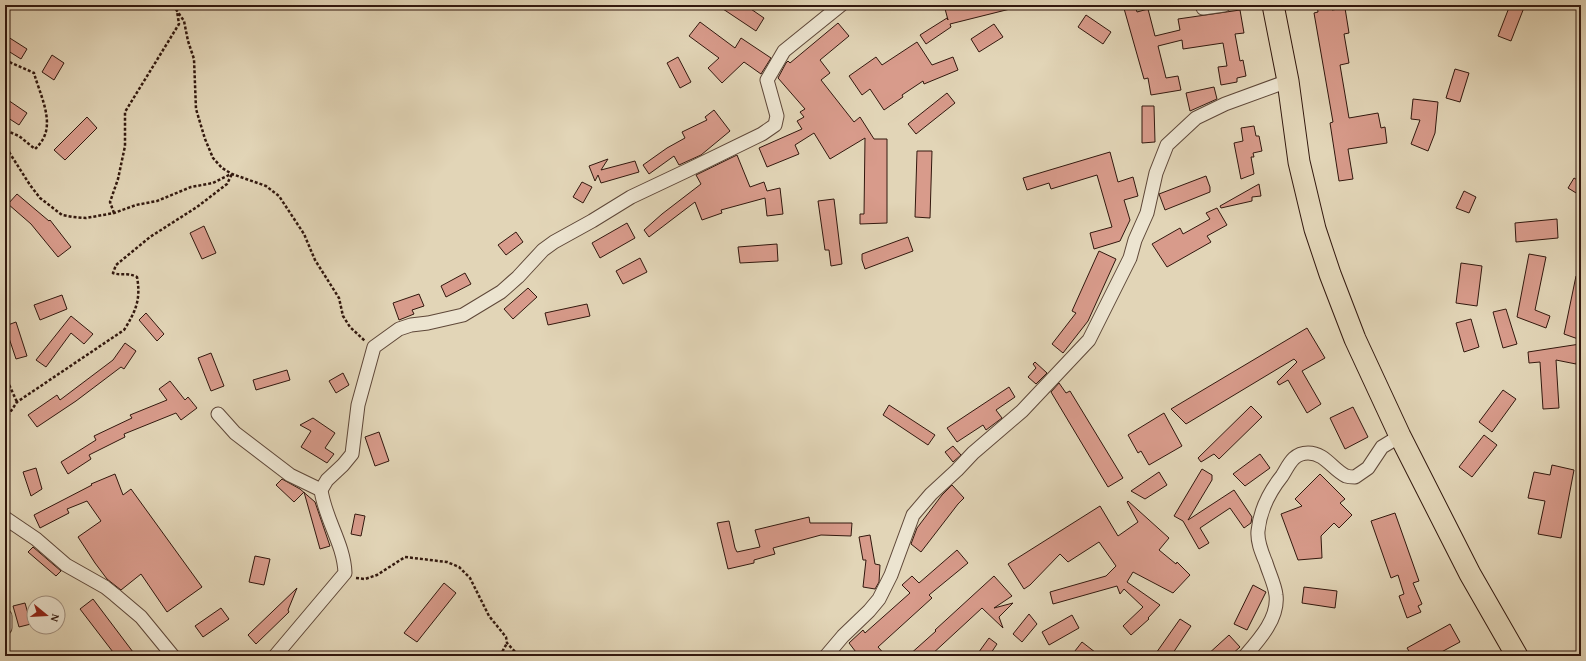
<svg xmlns="http://www.w3.org/2000/svg" width="1586" height="661" font-family="'Gentium Book Plus',serif">
  <style>
    .building { fill: #d89b8b; stroke: #32180e }
    .lines { fill: none; stroke-linecap: round; stroke-linejoin: round }
    .minor-casing { stroke: #5e4738; stroke-width: 15 }
    .primary-casing { stroke: #32180e; stroke-width: 23 }
    .path { stroke: #32180e; stroke-width: 2.5; stroke-dasharray: 3 2; stroke-linecap: butt }
    .minor { stroke: #ece4d0; stroke-width: 13 }
    .primary { stroke: #e2d5b7; stroke-width: 21 }
  </style>
  <rect width="100%" height="100%" fill="#e2d5b7"/>
  <filter id="stains"><feTurbulence type="fractalNoise" baseFrequency=".005" numOctaves="4"/><feColorMatrix values="0 0 0 0 .2 0 0 0 0 .09 0 0 0 0 .02 0 0 0 .5 -.17"/></filter>
  <radialGradient id="worn" r=".72"><stop offset=".6" stop-color="#630" stop-opacity="0"/><stop offset="1" stop-color="#630" stop-opacity=".3"/></radialGradient>
  <!-- building -->
  <g class="building">
    <path d="M 717,5 L 745,5 L 764,18 L 756,31 Z"/>
    <path d="M 944,5 L 1009,5 L 1010,9 L 950,24 L 951,27 L 926,44 L 920,35 L 947,18 L 948,20 Z"/>
    <path d="M 1123,5 L 1135,5 L 1137,12 L 1148,9 L 1155,36 L 1180,30 L 1178,19 L 1240,10 L 1244,33 L 1235,34 L 1240,61 L 1243,60 L 1246,76 L 1237,78 L 1237,82 L 1221,85 L 1218,67 L 1227,66 L 1223,43 L 1183,49 L 1182,40 L 1158,46 L 1166,78 L 1178,76 L 1181,90 L 1151,95 L 1148,78 L 1144,79 Z"/>
    <path d="M 1317,5 L 1331,5 L 1332,10 L 1345,8 L 1349,33 L 1344,34 L 1349,63 L 1340,65 L 1349,118 L 1378,113 L 1381,128 L 1385,127 L 1387,143 L 1348,149 L 1353,179 L 1339,181 L 1330,123 L 1333,122 L 1314,13 L 1318,12 Z"/>
    <path d="M 1510,5 L 1525,5 L 1511,41 L 1498,36 Z"/>
    <path d="M 1086,15 L 1111,32 L 1103,44 L 1078,27 Z"/>
    <path d="M 700,22 L 735,48 L 741,38 L 771,58 L 761,74 L 744,62 L 722,83 L 708,68 L 719,58 L 689,36 Z"/>
    <path d="M 838,23 L 849,36 L 820,60 L 830,73 L 821,80 L 854,122 L 860,117 L 874,139 L 887,139 L 887,223 L 860,224 L 860,214 L 864,214 L 865,138 L 830,159 L 814,133 L 795,145 L 799,154 L 767,167 L 759,148 L 802,129 L 797,121 L 804,117 L 800,112 L 805,109 L 778,78 L 786,63 L 788,61 L 790,63 Z"/>
    <path d="M 994,24 L 1003,37 L 979,52 L 971,39 Z"/>
    <path d="M 5,35 L 27,49 L 21,59 L 5,49 Z"/>
    <path d="M 917,42 L 932,65 L 953,57 L 958,70 L 924,84 L 923,81 L 902,95 L 903,97 L 884,110 L 870,89 L 862,95 L 849,76 L 876,57 L 882,65 Z"/>
    <path d="M 52,55 L 64,63 L 54,80 L 42,72 Z"/>
    <path d="M 678,57 L 691,82 L 680,88 L 667,63 Z"/>
    <path d="M 1455,69 L 1469,73 L 1460,102 L 1446,98 Z"/>
    <path d="M 1214,87 L 1217,99 L 1190,111 L 1186,93 Z"/>
    <path d="M 947,93 L 955,103 L 916,134 L 908,124 Z"/>
    <path d="M 5,98 L 27,113 L 19,125 L 5,116 Z"/>
    <path d="M 1413,99 L 1438,102 L 1435,133 L 1428,151 L 1411,144 L 1420,120 L 1411,119 Z"/>
    <path d="M 1142,106 L 1154,106 L 1155,142 L 1142,143 Z"/>
    <path d="M 714,110 L 730,131 L 701,155 L 679,165 L 674,156 L 649,174 L 643,165 L 667,148 L 685,138 L 682,132 L 707,120 L 705,117 Z"/>
    <path d="M 87,117 L 97,128 L 65,160 L 54,150 Z"/>
    <path d="M 1254,126 L 1256,136 L 1259,136 L 1262,151 L 1253,153 L 1254,157 L 1251,157 L 1254,174 L 1241,179 L 1234,143 L 1243,141 L 1241,128 Z"/>
    <path d="M 917,151 L 932,151 L 930,218 L 915,217 Z"/>
    <path d="M 1110,152 L 1118,182 L 1133,177 L 1138,196 L 1124,200 L 1130,220 L 1120,241 L 1094,249 L 1090,233 L 1112,227 L 1097,175 L 1051,189 L 1049,183 L 1027,190 L 1023,178 Z"/>
    <path d="M 737,155 L 750,187 L 764,182 L 767,191 L 780,188 L 783,214 L 767,216 L 765,198 L 721,210 L 722,213 L 702,220 L 695,202 L 649,237 L 644,230 L 662,214 L 701,184 L 696,175 Z"/>
    <path d="M 608,159 L 601,170 L 635,161 L 639,172 L 601,183 L 598,175 L 595,181 L 589,166 Z"/>
    <path d="M 1206,176 L 1210,187 L 1210,192 L 1165,210 L 1159,194 Z"/>
    <path d="M 1574,178 L 1581,182 L 1581,196 L 1568,188 Z"/>
    <path d="M 582,182 L 592,187 L 583,203 L 573,197 Z"/>
    <path d="M 1259,184 L 1261,196 L 1252,197 L 1252,201 L 1221,208 L 1220,206 Z"/>
    <path d="M 1464,191 L 1476,197 L 1469,213 L 1456,208 Z"/>
    <path d="M 17,194 L 49,221 L 50,220 L 71,247 L 58,257 L 31,224 L 8,204 Z"/>
    <path d="M 834,199 L 842,264 L 831,266 L 829,250 L 825,250 L 818,201 Z"/>
    <path d="M 1217,208 L 1227,225 L 1207,236 L 1211,242 L 1167,267 L 1152,244 L 1180,228 L 1183,234 L 1210,219 L 1206,213 Z"/>
    <path d="M 1557,219 L 1558,238 L 1516,242 L 1515,223 Z"/>
    <path d="M 627,223 L 635,238 L 600,258 L 592,243 Z"/>
    <path d="M 204,226 L 216,253 L 202,259 L 190,233 Z"/>
    <path d="M 516,232 L 523,242 L 506,255 L 498,245 Z"/>
    <path d="M 908,237 L 913,251 L 865,269 L 862,260 L 862,254 Z"/>
    <path d="M 777,244 L 778,261 L 740,263 L 738,247 Z"/>
    <path d="M 1099,251 L 1116,259 L 1088,321 L 1063,353 L 1052,344 L 1076,313 L 1072,311 Z"/>
    <path d="M 1529,254 L 1546,257 L 1535,310 L 1550,316 L 1546,328 L 1517,317 Z"/>
    <path d="M 640,258 L 647,272 L 623,284 L 616,271 Z"/>
    <path d="M 1461,263 L 1482,266 L 1477,306 L 1456,303 Z"/>
    <path d="M 465,273 L 471,284 L 446,297 L 441,286 Z"/>
    <path d="M 1576,276 L 1581,276 L 1581,340 L 1564,334 Z"/>
    <path d="M 528,288 L 537,297 L 513,319 L 504,309 Z"/>
    <path d="M 419,294 L 424,306 L 412,310 L 414,314 L 399,320 L 393,303 Z"/>
    <path d="M 62,295 L 67,309 L 40,320 L 34,305 Z"/>
    <path d="M 587,304 L 590,316 L 548,325 L 545,313 Z"/>
    <path d="M 1506,309 L 1517,344 L 1503,348 L 1493,312 Z"/>
    <path d="M 146,313 L 164,334 L 157,341 L 139,320 Z"/>
    <path d="M 71,316 L 93,334 L 84,344 L 71,333 L 46,367 L 36,360 Z"/>
    <path d="M 1471,319 L 1479,347 L 1464,352 L 1456,323 Z"/>
    <path d="M 16,322 L 27,356 L 16,359 L 5,326 Z"/>
    <path d="M 1307,328 L 1325,358 L 1302,371 L 1321,404 L 1307,413 L 1288,380 L 1279,385 L 1277,382 L 1297,362 L 1294,359 L 1186,424 L 1171,409 Z"/>
    <path d="M 125,343 L 136,351 L 124,369 L 121,367 L 76,401 L 37,427 L 28,415 L 57,395 L 60,400 L 113,360 Z"/>
    <path d="M 1580,344 L 1576,364 L 1556,360 L 1559,408 L 1543,409 L 1540,362 L 1529,363 L 1528,352 Z"/>
    <path d="M 211,353 L 224,386 L 211,391 L 198,358 Z"/>
    <path d="M 1035,362 L 1047,373 L 1036,384 L 1028,377 L 1036,368 L 1033,364 Z"/>
    <path d="M 287,370 L 290,380 L 256,390 L 253,380 Z"/>
    <path d="M 343,373 L 349,385 L 336,393 L 329,381 Z"/>
    <path d="M 170,381 L 185,400 L 188,397 L 197,408 L 181,420 L 176,413 L 124,434 L 125,437 L 89,455 L 91,459 L 68,474 L 61,462 L 96,440 L 94,436 L 132,418 L 130,415 L 167,400 L 159,389 Z"/>
    <path d="M 1059,383 L 1066,393 L 1070,391 L 1123,478 L 1108,487 L 1051,392 Z"/>
    <path d="M 1009,387 L 1015,397 L 996,410 L 1002,418 L 986,430 L 983,425 L 957,442 L 947,428 Z"/>
    <path d="M 1503,390 L 1516,399 L 1492,432 L 1479,422 Z"/>
    <path d="M 889,405 L 935,435 L 928,445 L 883,415 Z"/>
    <path d="M 1251,406 L 1262,417 L 1219,459 L 1214,454 L 1201,462 L 1198,458 Z"/>
    <path d="M 1353,407 L 1368,437 L 1345,449 L 1330,418 Z"/>
    <path d="M 1164,413 L 1182,446 L 1149,465 L 1141,451 L 1138,453 L 1128,435 Z"/>
    <path d="M 313,418 L 335,433 L 325,448 L 334,454 L 327,463 L 301,447 L 311,431 L 300,425 Z"/>
    <path d="M 379,432 L 389,461 L 375,466 L 365,437 Z"/>
    <path d="M 1484,435 L 1497,445 L 1472,477 L 1459,467 Z"/>
    <path d="M 953,446 L 961,455 L 953,462 L 945,452 Z"/>
    <path d="M 1260,454 L 1270,468 L 1245,486 L 1233,474 Z"/>
    <path d="M 1552,465 L 1574,470 L 1561,538 L 1538,534 L 1545,501 L 1528,498 L 1534,472 L 1550,475 Z"/>
    <path d="M 36,468 L 42,489 L 31,496 L 23,472 Z"/>
    <path d="M 1202,469 L 1212,475 L 1212,480 L 1188,520 L 1234,490 L 1252,517 L 1251,523 L 1244,528 L 1230,508 L 1200,528 L 1209,543 L 1199,549 L 1183,521 L 1174,516 Z"/>
    <path d="M 1159,472 L 1167,485 L 1145,499 L 1131,491 Z"/>
    <path d="M 115,474 L 123,495 L 131,489 L 202,587 L 167,612 L 141,574 L 121,590 L 107,579 L 95,563 L 78,537 L 101,521 L 87,501 L 67,509 L 69,513 L 40,528 L 34,515 L 92,485 L 91,484 Z"/>
    <path d="M 1320,474 L 1345,499 L 1340,503 L 1352,515 L 1339,528 L 1334,523 L 1321,536 L 1322,558 L 1298,560 L 1281,514 L 1302,506 L 1295,499 Z"/>
    <path d="M 282,479 L 300,489 L 315,502 L 330,546 L 320,549 L 304,492 L 294,502 L 276,485 Z"/>
    <path d="M 952,485 L 964,498 L 958,504 L 921,552 L 911,544 L 917,528 L 942,495 Z"/>
    <path d="M 1128,501 L 1169,538 L 1159,550 L 1176,564 L 1177,562 L 1190,575 L 1173,593 L 1133,572 L 1127,582 L 1160,605 L 1148,618 L 1149,619 L 1131,635 L 1123,626 L 1143,607 L 1124,589 L 1120,594 L 1117,586 L 1053,604 L 1050,592 L 1106,576 L 1116,566 L 1099,542 L 1068,562 L 1060,554 L 1030,585 L 1024,589 L 1008,564 L 1100,506 L 1118,536 L 1138,522 L 1127,502 Z"/>
    <path d="M 1395,513 L 1419,581 L 1413,583 L 1422,604 L 1418,606 L 1421,612 L 1407,618 L 1399,596 L 1404,594 L 1398,575 L 1391,578 L 1371,521 Z"/>
    <path d="M 355,514 L 365,516 L 361,536 L 351,534 Z"/>
    <path d="M 809,517 L 810,523 L 852,523 L 851,536 L 821,535 L 773,548 L 775,554 L 754,560 L 754,563 L 728,569 L 717,523 L 729,521 L 735,548 L 737,552 L 760,547 L 755,530 Z"/>
    <path d="M 870,535 L 875,564 L 880,565 L 879,582 L 875,589 L 863,587 L 866,560 L 863,560 L 859,537 Z"/>
    <path d="M 33,547 L 61,571 L 56,576 L 28,552 Z"/>
    <path d="M 957,550 L 968,563 L 929,595 L 932,598 L 878,647 L 886,656 L 859,656 L 849,643 L 863,630 L 865,633 L 910,593 L 902,585 L 912,576 L 919,583 Z"/>
    <path d="M 255,556 L 270,559 L 264,585 L 249,582 Z"/>
    <path d="M 994,576 L 1012,596 L 994,608 L 1013,603 L 999,617 L 1003,628 L 982,608 L 930,656 L 908,656 L 936,631 L 935,630 Z"/>
    <path d="M 444,583 L 456,593 L 417,642 L 404,633 Z"/>
    <path d="M 1253,585 L 1266,592 L 1247,630 L 1234,624 Z"/>
    <path d="M 1304,587 L 1337,591 L 1335,608 L 1302,603 Z"/>
    <path d="M 297,588 L 288,610 L 289,612 L 256,644 L 248,635 Z"/>
    <path d="M 93,599 L 136,656 L 116,656 L 80,609 Z"/>
    <path d="M 25,603 L 31,624 L 19,627 L 13,606 Z"/>
    <path d="M 221,608 L 229,619 L 203,637 L 195,626 Z"/>
    <path d="M 1029,614 L 1037,624 L 1022,642 L 1013,634 Z"/>
    <path d="M 1072,615 L 1079,628 L 1049,645 L 1042,632 Z"/>
    <path d="M 1180,619 L 1191,626 L 1171,656 L 1154,656 Z"/>
    <path d="M 1450,624 L 1460,642 L 1434,656 L 1412,656 L 1407,648 Z"/>
    <path d="M 1229,635 L 1240,647 L 1230,656 L 1206,656 Z"/>
    <path d="M 989,638 L 997,644 L 989,656 L 976,656 Z"/>
    <path d="M 1082,642 L 1100,656 L 1071,656 Z"/>
  </g>
  <g class="lines">
    <!-- minor casing -->
    <g class="minor-casing">
      <g id="minor">
        <path d="M 1202,5 L 1203,8 L 1224,5"/>
        <path d="M 218,414 L 235,433 L 290,475 L 321,490"/>
        <path d="M 5,518 L 36,539 L 66,565 L 105,587 L 115,595 L 141,617 L 173,656"/>
        <path d="M 5,616 L 5,628"/>
        <path d="M 275,656 L 345,573 C 344,544 325,519 321,490 L 327,480 L 343,465 L 352,454 L 358,405 L 374,347 L 399,329 L 411,325 L 428,323 L 463,315 L 501,292 L 518,277 L 543,250 L 554,242 L 592,221 L 631,197 L 686,171 L 762,134 L 775,125 L 777,116 L 767,80 L 784,51 L 841,5"/>
        <path d="M 826,656 L 843,636 L 869,611 L 879,599 L 891,575 L 913,515 L 931,494 L 957,470 L 973,453 L 1022,411 L 1089,340 L 1130,258 L 1135,240 L 1147,213 L 1156,173 L 1167,145 L 1196,118 L 1225,104 L 1288,81"/>
        <path d="M 1245,656 C 1259,640 1279,618 1276,595 C 1275,585 1269,573 1266,563 C 1262,553 1257,542 1258,531 C 1260,511 1270,491 1282,476 C 1289,465 1293,453 1308,453 C 1325,453 1332,469 1346,476 C 1349,477 1353,477 1355,477 L 1368,468 L 1382,447 L 1400,436"/>
      </g>
    </g>
    <!-- primary casing -->
    <g class="primary-casing">
      <path id="primary" d="M 1273,5 L 1288,81 L 1299,162 L 1315,229 L 1330,274 L 1355,339 L 1400,436 L 1470,574 L 1517,656"/>
    </g>
    <!-- path -->
    <g class="path">
      <path d="M 173,5 L 184,21 L 188,41 L 194,59 L 196,109 L 205,139 L 213,158 L 222,168 L 232,174 L 266,186 L 279,196 L 304,234 L 315,260 L 339,298 L 343,316 L 350,327 L 365,341"/>
      <path d="M 1173,5 L 1177,8 L 1191,6"/>
      <path d="M 5,60 L 34,73 C 39,92 54,120 43,139 C 41,143 38,146 35,149 L 19,136 L 5,130"/>
      <path d="M 5,149 L 9,152 L 30,185 L 40,198 L 62,215 L 73,217 L 86,218 L 114,213 L 136,205 L 157,201 L 191,187 L 213,183 L 231,174"/>
      <path d="M 114,213 L 110,202 L 118,179 L 125,146 L 125,112 L 179,24 L 177,11"/>
      <path d="M 5,376 L 17,402"/>
      <path d="M 5,420 L 17,402 L 124,330 C 136,311 141,299 137,277 C 127,272 122,276 113,273 L 116,265 L 150,237 L 197,207 L 227,184 L 232,174"/>
      <path d="M 356,578 L 365,579 L 377,575 L 405,557 L 447,562 L 459,567 L 470,578 L 489,616 L 506,637 L 507,643 L 519,656"/>
      <path d="M 500,656 L 507,643"/>
    </g>
    <!-- minor -->
    <use href="#minor" class="minor"/>
    <!-- primary -->
    <use href="#primary" class="primary"/>
  </g>
  <!-- margin -->
  <rect width="1586" height="661" fill="none" stroke="#e2d5b7" stroke-width="20"/>
  <rect x="6" y="6" width="1574" height="649" fill="none" stroke="#32180e" stroke-width="2"/>
  <rect x="10" y="10" width="1566" height="641" fill="none" stroke="#32180e"/>
  <!-- north arrow -->
  <g transform="translate(46 615) rotate(108)"><circle r="19" fill="#ece4d0" stroke="#a29282"/>
  <path d="M0-3L7 15L0 10L-7 15Z" fill="#8f2418"/>
  <text y="-6" font-size="11" font-weight="bold" text-anchor="middle" fill="#32180e">N</text>
  </g>
  <rect width="100%" height="100%" filter="url(#stains)"/>
  <rect width="100%" height="100%" fill="url(#worn)"/>
</svg>
